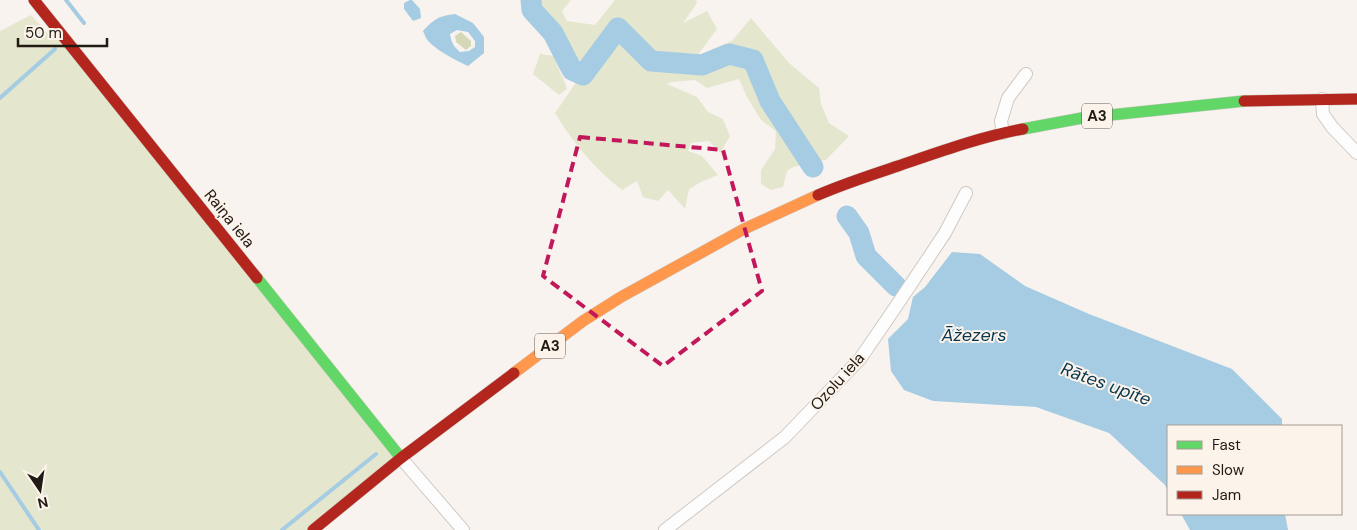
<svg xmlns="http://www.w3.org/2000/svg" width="1357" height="530" font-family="'DM Sans',sans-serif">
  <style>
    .green { fill: #e4e6ce }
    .forest { fill: #d5d8b6 }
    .water { fill: #a5cce3; fill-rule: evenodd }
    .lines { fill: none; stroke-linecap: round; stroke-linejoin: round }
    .stream { stroke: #a5cce3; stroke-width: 4 }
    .river { stroke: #a5cce3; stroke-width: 21 }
    .street-casing { stroke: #cfc9c3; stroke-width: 14 }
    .fast-casing { stroke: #cfc9c3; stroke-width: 12 }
    .slow-casing { stroke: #cfc9c3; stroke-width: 12 }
    .jam-casing { stroke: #cfc9c3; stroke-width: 12 }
    .street { stroke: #fefdfd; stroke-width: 12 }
    .fast { stroke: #63d668; stroke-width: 11 }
    .slow { stroke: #ff974d; stroke-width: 11 }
    .jam { stroke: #b3261e; stroke-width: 11 }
    .marked { fill: none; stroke: #c2185b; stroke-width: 4; stroke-dasharray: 10 6; stroke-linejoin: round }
    .labels { text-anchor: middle; stroke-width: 4; stroke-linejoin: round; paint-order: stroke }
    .shield { fill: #fcf3eb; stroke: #635c54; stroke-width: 1 }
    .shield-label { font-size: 15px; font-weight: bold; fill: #221b13 }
    .street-label { font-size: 16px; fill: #221b13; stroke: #fcf3eb }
    .water-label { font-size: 18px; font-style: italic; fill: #06374f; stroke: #fcf3eb }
  </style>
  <rect width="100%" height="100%" fill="#f8f3ef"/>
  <!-- green -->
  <g class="green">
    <path d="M 531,0 L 571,0 L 562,11 L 567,21 L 595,25 L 615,0 L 696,0 L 697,3 L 683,23 L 707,11 L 717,29 L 697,56 L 732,41 L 751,18 L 789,63 L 819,88 L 821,104 L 829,123 L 849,136 L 826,160 L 793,167 L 787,171 L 783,187 L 771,190 L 761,184 L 761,170 L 775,149 L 776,131 L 761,120 L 747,97 L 739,79 L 707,88 L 695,80 L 671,82 L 667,84 L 697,97 L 708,112 L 723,119 L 730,136 L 720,153 L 709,141 L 691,143 L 688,151 L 702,156 L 718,175 L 703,181 L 689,189 L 685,209 L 668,190 L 658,201 L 643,197 L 637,181 L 622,190 C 595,169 573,143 555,113 L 577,81 L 559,55 L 553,33 L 532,10 Z"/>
    <path d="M 31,15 L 53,39 L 61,32 L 401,458 L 313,530 L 0,530 L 0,31 Z"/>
    <path d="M 540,54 L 554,56 C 557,67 563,77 567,89 L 559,95 L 533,74 Z"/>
  </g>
  <!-- forest -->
  <path class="forest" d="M 461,32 L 471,41 L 471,46 L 466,50 L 456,42 L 455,36 Z"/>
  <!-- water -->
  <g class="water">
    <path d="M 410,0 L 412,0 L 420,9 L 421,18 L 413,21 L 404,9 L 404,3 Z"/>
    <path d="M 455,14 L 473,23 L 484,37 L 484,53 L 468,66 C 457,61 433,49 426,38 C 425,36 424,33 423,31 C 434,19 439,16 455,14 ZM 457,30 L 468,32 L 475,41 L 475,47 L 469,51 L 460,52 C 454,47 451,42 450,34 Z"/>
    <path d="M 952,252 L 980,254 L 1025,286 L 1089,314 L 1232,369 L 1282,419 L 1282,426 L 1168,426 L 1168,491 L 1165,485 L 1109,433 L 1036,407 L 933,401 L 904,390 L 891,371 L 888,339 L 908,319 L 913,297 L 925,287 Z"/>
    <path d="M 1181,514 L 1285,514 L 1288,530 L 1190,530 Z"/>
  </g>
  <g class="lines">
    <!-- stream -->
    <g class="stream">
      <path d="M 66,0 L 84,23"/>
      <path d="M 0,98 L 55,49"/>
      <path d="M 0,472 L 39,530"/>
      <path d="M 282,530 L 376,454"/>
    </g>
    <!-- river -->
    <g class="river">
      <path d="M 531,0 L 532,10 L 553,33 L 572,70 L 583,75 L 618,28 L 651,61 L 702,65 L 729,54 L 753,60 L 770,101 L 813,167"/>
      <path d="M 847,216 L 859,233 L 866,256 L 896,286"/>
    </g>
    <!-- street casing -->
    <g class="street-casing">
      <g id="street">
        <path d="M 1322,99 L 1323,114 L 1332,127 L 1357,153"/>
        <path d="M 1003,133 L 1001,121 L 1008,98 L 1026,74"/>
        <path d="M 401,458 L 463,530"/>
        <path d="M 665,530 L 785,437 L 860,359 L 901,299 L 945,233 L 966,193"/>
      </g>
    </g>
    <!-- fast casing -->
    <g class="fast-casing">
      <g id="fast">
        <path d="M 1023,129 L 1082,118 L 1244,101"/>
        <path d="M 257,278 L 401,458"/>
      </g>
    </g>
    <!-- slow casing -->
    <g class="slow-casing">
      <path id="slow" d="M 514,373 L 583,321 L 621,297 L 744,229 L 818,195"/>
    </g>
    <!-- jam casing -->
    <g class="jam-casing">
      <g id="jam">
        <path d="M 34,0 L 257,278"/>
        <path d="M 1244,101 L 1357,99"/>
        <path d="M 818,195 C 843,184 871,175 898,166 C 939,152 980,137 1023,129"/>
        <path d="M 313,530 L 401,458 L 514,373"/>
      </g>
    </g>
    <!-- street -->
    <use href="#street" class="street"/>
    <!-- fast -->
    <use href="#fast" class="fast"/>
    <!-- slow -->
    <use href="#slow" class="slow"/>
    <!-- jam -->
    <use href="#jam" class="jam"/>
  </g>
  <!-- marked area -->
  <path class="marked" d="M 580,137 L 723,150 L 762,291 L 663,366 L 543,276 Z"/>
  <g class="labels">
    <!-- shield labels -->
    <g class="shield">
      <rect x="1082" y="103.5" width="30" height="25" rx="4"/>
      <rect x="535" y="333.5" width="30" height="25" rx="4"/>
    </g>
    <g class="shield-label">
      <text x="1097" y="121">A3</text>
      <text x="550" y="351">A3</text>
    </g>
    <!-- street labels -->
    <g class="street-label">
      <text transform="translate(230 218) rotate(51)" y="6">Raiņa iela</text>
      <text transform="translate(837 381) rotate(-48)" y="6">Ozolu iela</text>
    </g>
    <!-- water labels -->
    <g class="water-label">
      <text x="974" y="341">Āžezers</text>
      <text transform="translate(1106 384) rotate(20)" y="6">Rātes upīte</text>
    </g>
  </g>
  <!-- legend -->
  <rect x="1167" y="425" width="175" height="90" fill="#fcf3eb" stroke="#a59d95"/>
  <rect x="1177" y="441" width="25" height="8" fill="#63d668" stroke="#a59d95"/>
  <text x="1212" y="450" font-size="15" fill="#221b13">Fast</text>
  <rect x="1177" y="466" width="25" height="8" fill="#ff974d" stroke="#a59d95"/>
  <text x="1212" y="475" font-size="15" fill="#221b13">Slow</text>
  <rect x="1177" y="491" width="25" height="8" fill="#b3261e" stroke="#a59d95"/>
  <text x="1212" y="500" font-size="15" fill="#221b13">Jam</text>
  <!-- north arrow -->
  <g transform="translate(40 490) rotate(167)" stroke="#fcf3eb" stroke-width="4" paint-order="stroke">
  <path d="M0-4L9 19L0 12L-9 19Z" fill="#221b13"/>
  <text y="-8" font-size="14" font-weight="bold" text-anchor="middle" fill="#221b13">N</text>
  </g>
  <!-- scale -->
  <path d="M18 38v8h89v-8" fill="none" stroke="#221b13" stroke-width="2.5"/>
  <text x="25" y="38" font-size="15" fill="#221b13" stroke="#fcf3eb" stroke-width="4" paint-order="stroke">50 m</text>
</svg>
